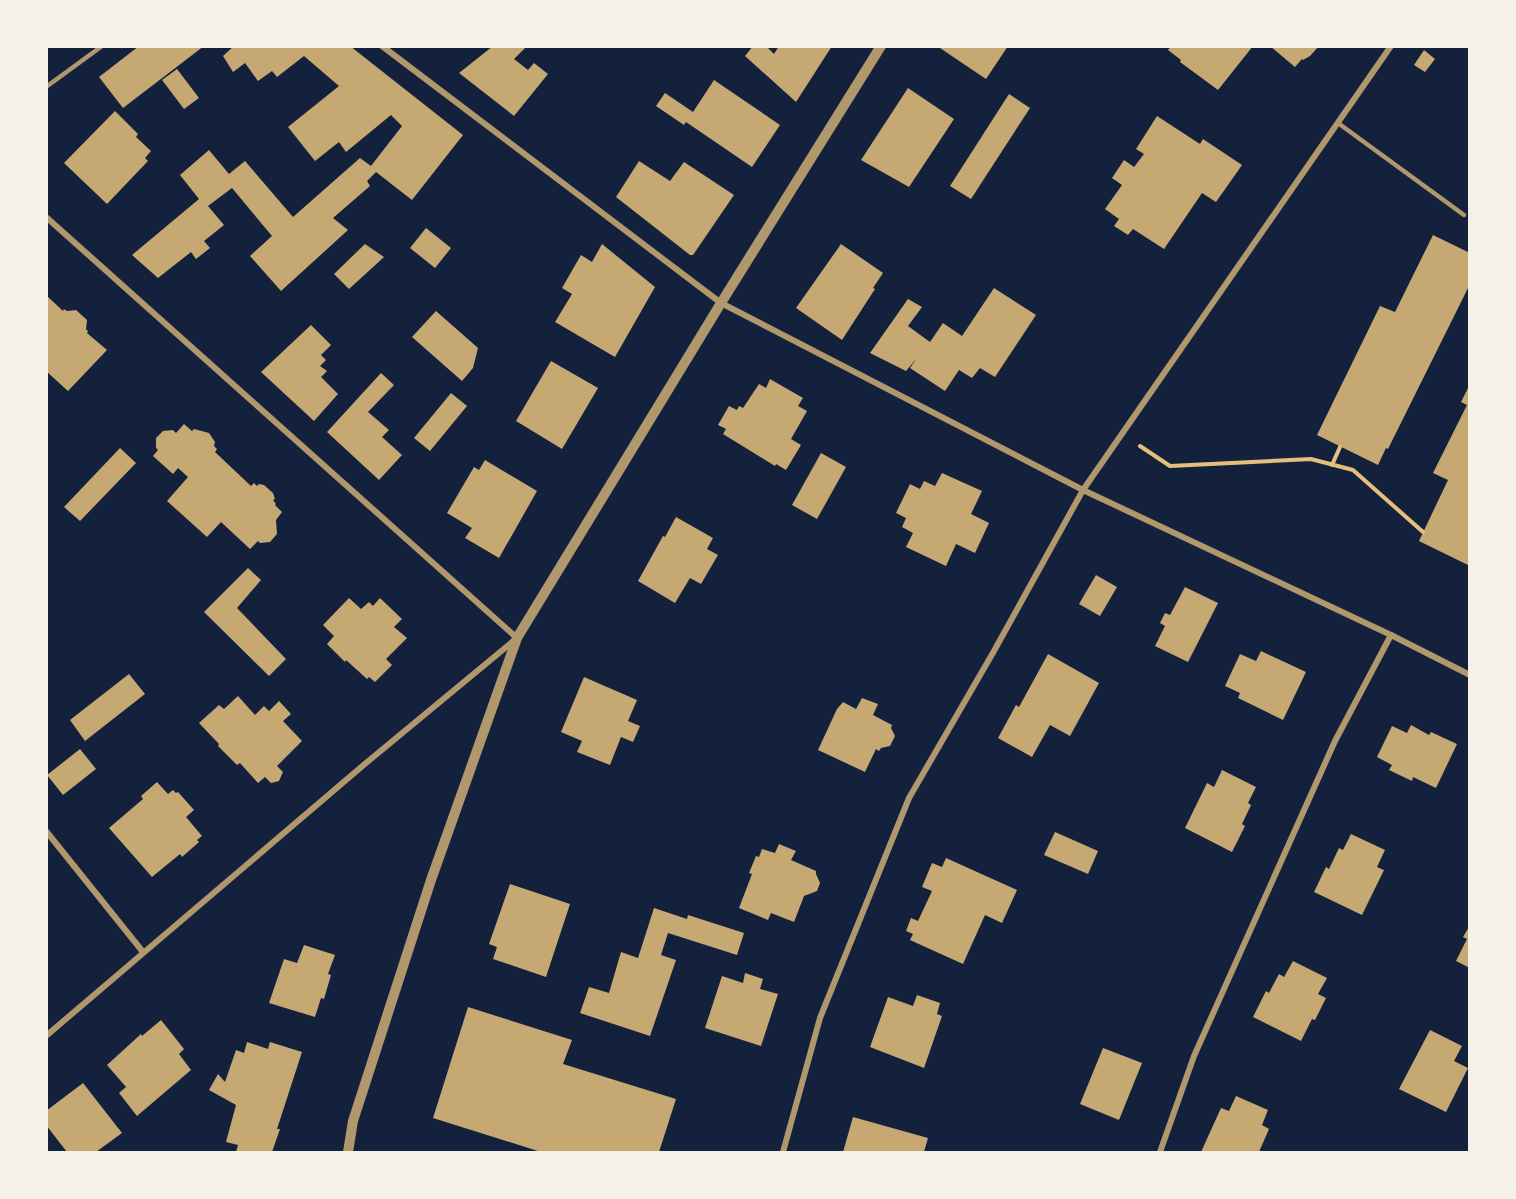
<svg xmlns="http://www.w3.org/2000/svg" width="1516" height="1199" font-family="'Titillium Web',sans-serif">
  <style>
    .building { fill: #c6a872 }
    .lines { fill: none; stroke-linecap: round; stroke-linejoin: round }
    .path { stroke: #e5c07b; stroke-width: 4 }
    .service { stroke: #b1986c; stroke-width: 4.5 }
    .minor { stroke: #b1986c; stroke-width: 6 }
    .tertiary { stroke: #b1986c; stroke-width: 10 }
  </style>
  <rect width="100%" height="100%" fill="#14213d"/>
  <!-- building -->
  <g class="building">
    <path d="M 139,46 L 204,46 L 123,108 L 99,77 Z"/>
    <path d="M 234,46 L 350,46 L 463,135 L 412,200 L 376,172 L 367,181 L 370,186 L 333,218 L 348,230 L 281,291 L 250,256 L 272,236 L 232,188 L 208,206 L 224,225 L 204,241 L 210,248 L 196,259 L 191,252 L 158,278 L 132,255 L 199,199 L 180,175 L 209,150 L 229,174 L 245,161 L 293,217 L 360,158 L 371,166 L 402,126 L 391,115 L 346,152 L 339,142 L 315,161 L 288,127 L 339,86 L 304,56 L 277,77 L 272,71 L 258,81 L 245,63 L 233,72 L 223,56 Z"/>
    <path d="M 493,46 L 527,46 L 514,59 L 528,70 L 534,63 L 548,74 L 514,116 L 459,73 Z"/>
    <path d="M 753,46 L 766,46 L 774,54 L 779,46 L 832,46 L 796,102 L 745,56 Z"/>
    <path d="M 937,46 L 1008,46 L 986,79 Z"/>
    <path d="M 1171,46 L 1253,46 L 1218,90 L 1180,62 L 1181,60 L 1168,50 Z"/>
    <path d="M 1270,46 L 1319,46 L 1310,56 L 1303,60 L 1302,59 L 1295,67 Z"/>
    <path d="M 1424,50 L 1435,59 L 1425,72 L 1414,65 Z"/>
    <path d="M 177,69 L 199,98 L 184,109 L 162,80 Z"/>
    <path d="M 714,80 L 780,125 L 752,167 L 686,122 L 684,125 L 656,106 L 665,93 L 693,112 Z"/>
    <path d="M 908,88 L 954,119 L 909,187 L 861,160 Z"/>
    <path d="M 1009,94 L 1030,108 L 971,199 L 950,186 Z"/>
    <path d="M 115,111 L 138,134 L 136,137 L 151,151 L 145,158 L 148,161 L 107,204 L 64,163 Z"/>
    <path d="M 1157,116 L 1200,144 L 1203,139 L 1242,165 L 1216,202 L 1202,193 L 1164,249 L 1133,229 L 1128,235 L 1114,226 L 1119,219 L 1105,209 L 1122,185 L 1112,178 L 1124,160 L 1134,167 L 1144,154 L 1136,149 Z"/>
    <path d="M 639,161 L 670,181 L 684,162 L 734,195 L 693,255 L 690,255 L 616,197 Z"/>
    <path d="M 426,228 L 451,248 L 435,268 L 410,248 Z"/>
    <path d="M 1433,235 L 1470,253 L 1470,284 L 1388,449 L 1386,448 L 1378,465 L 1317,435 L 1380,306 L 1395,312 Z"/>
    <path d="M 365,244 L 384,257 L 349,289 L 334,274 Z"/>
    <path d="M 602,244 L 655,287 L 615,357 L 555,322 L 572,294 L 562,288 L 581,255 L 592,262 Z"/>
    <path d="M 841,244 L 883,273 L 873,288 L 875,289 L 842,340 L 796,308 Z"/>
    <path d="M 994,288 L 1036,315 L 995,377 L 980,368 L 972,378 L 959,370 L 945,391 L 910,368 L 916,359 L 906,371 L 870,353 L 908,299 L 922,307 L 908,326 L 930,342 L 943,323 L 962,336 Z"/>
    <path d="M 46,295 L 63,311 L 64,309 L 67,311 L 76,310 L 87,320 L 86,329 L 88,331 L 87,333 L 107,350 L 68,391 L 46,371 Z"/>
    <path d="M 436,311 L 478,348 L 473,368 L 462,381 L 412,337 Z"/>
    <path d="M 311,325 L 331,345 L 321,355 L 326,360 L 320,366 L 327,371 L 321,377 L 338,394 L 314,421 L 261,372 Z"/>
    <path d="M 551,361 L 598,388 L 562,449 L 516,421 Z"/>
    <path d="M 381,373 L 394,385 L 368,412 L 389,430 L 382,437 L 402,455 L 379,480 L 327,432 Z"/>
    <path d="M 770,379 L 803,398 L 798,406 L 807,411 L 791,439 L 801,445 L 786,470 L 776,464 L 775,466 L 723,434 L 726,429 L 718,425 L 729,406 L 737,410 L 739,406 L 743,408 L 759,384 L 766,388 Z"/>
    <path d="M 1470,384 L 1470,566 L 1419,541 L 1448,480 L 1433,473 L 1467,405 L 1461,402 Z"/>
    <path d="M 451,393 L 467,406 L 430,451 L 414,438 Z"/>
    <path d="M 184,424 L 192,431 L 194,429 L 209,433 L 215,442 L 214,446 L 217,449 L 215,452 L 251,486 L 254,483 L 257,486 L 259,484 L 264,485 L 273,493 L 275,499 L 273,500 L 276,504 L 275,505 L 282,512 L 276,520 L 277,534 L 270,542 L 260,543 L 258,541 L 250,549 L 221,522 L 207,537 L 167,501 L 188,477 L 178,468 L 173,474 L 153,456 L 158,450 L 156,448 L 156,438 L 163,431 L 173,430 L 176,433 Z"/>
    <path d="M 120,448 L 136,463 L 80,521 L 64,507 Z"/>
    <path d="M 821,453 L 846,467 L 817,519 L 792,505 Z"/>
    <path d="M 485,460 L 537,491 L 499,558 L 465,538 L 472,528 L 447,513 L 474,467 L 479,470 Z"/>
    <path d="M 942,473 L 982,491 L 971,514 L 989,523 L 975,553 L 956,544 L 946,566 L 906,547 L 913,533 L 902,527 L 906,518 L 896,513 L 910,484 L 920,489 L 924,481 L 935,486 Z"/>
    <path d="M 676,517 L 713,538 L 707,549 L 718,555 L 701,584 L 690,578 L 675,603 L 638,581 L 663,536 L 665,537 Z"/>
    <path d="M 248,568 L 261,580 L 237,608 L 286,659 L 269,676 L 204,612 Z"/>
    <path d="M 1096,575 L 1117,587 L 1100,616 L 1079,604 Z"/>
    <path d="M 1185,587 L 1218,603 L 1188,662 L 1155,646 L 1165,626 L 1160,623 L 1165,613 L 1170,615 Z"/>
    <path d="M 349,598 L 361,609 L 369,602 L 373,606 L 380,598 L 402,619 L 394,627 L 407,638 L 386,659 L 392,665 L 375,682 L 369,677 L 367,679 L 346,660 L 345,662 L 327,644 L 334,636 L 323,625 Z"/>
    <path d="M 1261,651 L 1306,672 L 1283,720 L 1238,698 L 1240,693 L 1225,686 L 1240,654 L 1256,661 Z"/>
    <path d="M 1048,654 L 1099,683 L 1070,736 L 1050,725 L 1032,757 L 998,738 L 1016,705 L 1019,707 Z"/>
    <path d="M 129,674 L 145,694 L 85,741 L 70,720 Z"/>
    <path d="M 584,677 L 637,700 L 628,721 L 640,726 L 633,742 L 621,737 L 610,765 L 577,752 L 582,741 L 561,732 Z"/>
    <path d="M 238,696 L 255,715 L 264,706 L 269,711 L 279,701 L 291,714 L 283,721 L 302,741 L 277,766 L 283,772 L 279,781 L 271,783 L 265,777 L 258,783 L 240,763 L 237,765 L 218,746 L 219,744 L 199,723 L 219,705 L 224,709 Z"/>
    <path d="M 862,698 L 878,704 L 873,715 L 892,725 L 891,728 L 895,736 L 890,746 L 881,748 L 879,751 L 876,749 L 865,772 L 818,750 L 837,709 L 843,702 L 856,709 Z"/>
    <path d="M 1411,725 L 1429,735 L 1431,732 L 1457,744 L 1436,788 L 1413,777 L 1412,781 L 1389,770 L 1392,765 L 1377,757 L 1392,726 L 1407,733 Z"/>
    <path d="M 80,749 L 96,769 L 63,795 L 47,775 Z"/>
    <path d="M 1222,770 L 1256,787 L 1248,803 L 1251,805 L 1242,824 L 1245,826 L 1232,852 L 1185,828 L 1207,783 L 1214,787 Z"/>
    <path d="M 157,782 L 168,794 L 173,790 L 176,793 L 178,792 L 194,810 L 186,817 L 202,836 L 197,840 L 199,842 L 182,857 L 180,854 L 152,877 L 109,828 L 143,799 L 141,796 Z"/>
    <path d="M 1055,832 L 1098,851 L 1088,874 L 1044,855 Z"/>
    <path d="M 1351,834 L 1385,850 L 1377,867 L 1384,870 L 1362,915 L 1314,892 L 1326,867 L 1329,869 L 1339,848 L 1343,850 Z"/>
    <path d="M 779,844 L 796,851 L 791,860 L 816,871 L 816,874 L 820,883 L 817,891 L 804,896 L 794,922 L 771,913 L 768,920 L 739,908 L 752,874 L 749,873 L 756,856 L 759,857 L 762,849 L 775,853 Z"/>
    <path d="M 946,858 L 1017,890 L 1002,923 L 985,915 L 963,964 L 910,940 L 913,934 L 906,931 L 911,918 L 918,921 L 932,891 L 922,887 L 932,863 L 942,867 Z"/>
    <path d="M 510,884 L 570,904 L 546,977 L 493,959 L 497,947 L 489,944 Z"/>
    <path d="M 654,908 L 687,919 L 688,915 L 744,933 L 737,955 L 668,933 L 661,955 L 676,960 L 650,1036 L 580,1013 L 589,987 L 609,993 L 621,952 L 638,958 Z"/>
    <path d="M 1470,925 L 1470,968 L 1456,961 L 1467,939 L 1463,937 Z"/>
    <path d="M 304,945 L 335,955 L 328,974 L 331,975 L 324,999 L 321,998 L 315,1017 L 269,1003 L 284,959 L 297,963 Z"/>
    <path d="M 1293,961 L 1327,978 L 1318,994 L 1326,998 L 1315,1020 L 1312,1019 L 1301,1041 L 1253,1017 L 1266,991 L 1269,993 L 1279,974 L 1284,977 Z"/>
    <path d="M 745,973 L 763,979 L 760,989 L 778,994 L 761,1046 L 705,1028 L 722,976 L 743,983 Z"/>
    <path d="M 917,995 L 940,1003 L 937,1014 L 942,1016 L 924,1068 L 870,1047 L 888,997 L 913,1006 Z"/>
    <path d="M 468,1007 L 572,1040 L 563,1064 L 676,1099 L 659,1152 L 541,1152 L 433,1118 Z"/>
    <path d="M 161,1020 L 184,1049 L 179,1054 L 191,1070 L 137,1116 L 119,1093 L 126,1087 L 107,1065 L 141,1034 L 142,1036 Z"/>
    <path d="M 1430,1030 L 1462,1046 L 1454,1061 L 1468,1068 L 1446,1112 L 1399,1089 Z"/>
    <path d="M 247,1042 L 268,1049 L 270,1042 L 302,1052 L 277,1129 L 280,1129 L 272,1152 L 236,1152 L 238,1145 L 226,1142 L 236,1105 L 209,1090 L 218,1074 L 225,1082 L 236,1050 L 244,1053 Z"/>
    <path d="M 1103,1048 L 1142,1063 L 1119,1120 L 1080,1104 Z"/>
    <path d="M 83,1083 L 122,1133 L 96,1152 L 67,1152 L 46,1125 L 46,1111 Z"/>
    <path d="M 1236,1096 L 1268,1110 L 1262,1125 L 1269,1129 L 1259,1152 L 1201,1152 L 1221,1108 L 1229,1111 Z"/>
    <path d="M 853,1117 L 928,1138 L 924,1152 L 843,1152 Z"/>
  </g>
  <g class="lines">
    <!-- path -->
    <g class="path">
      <path d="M 1140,446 L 1170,466 L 1311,459 L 1353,470 L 1423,532"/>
      <path d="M 1332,465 L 1340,447"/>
    </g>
    <!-- service -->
    <g class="service">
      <path d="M 46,87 L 102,46"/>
      <path d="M 1338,123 L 1464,215"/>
    </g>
    <!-- minor -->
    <g class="minor">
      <path d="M 382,46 L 721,303 L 1083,490 L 1391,635 L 1470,675"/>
      <path d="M 46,217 L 517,638 L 366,763 L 46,1036"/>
      <path d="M 46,831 L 143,952"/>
      <path d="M 783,1152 L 820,1018 L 909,798 L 994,651 L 1083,490 L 1391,46"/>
      <path d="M 1160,1152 L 1194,1056 L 1335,741 L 1391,635"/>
    </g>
    <!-- tertiary -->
    <path class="tertiary" d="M 348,1152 L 353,1121 L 431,880 L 517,638 L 721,303 L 881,46"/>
  </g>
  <!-- border -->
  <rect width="1516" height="1199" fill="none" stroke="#f6f1e7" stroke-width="96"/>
</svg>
